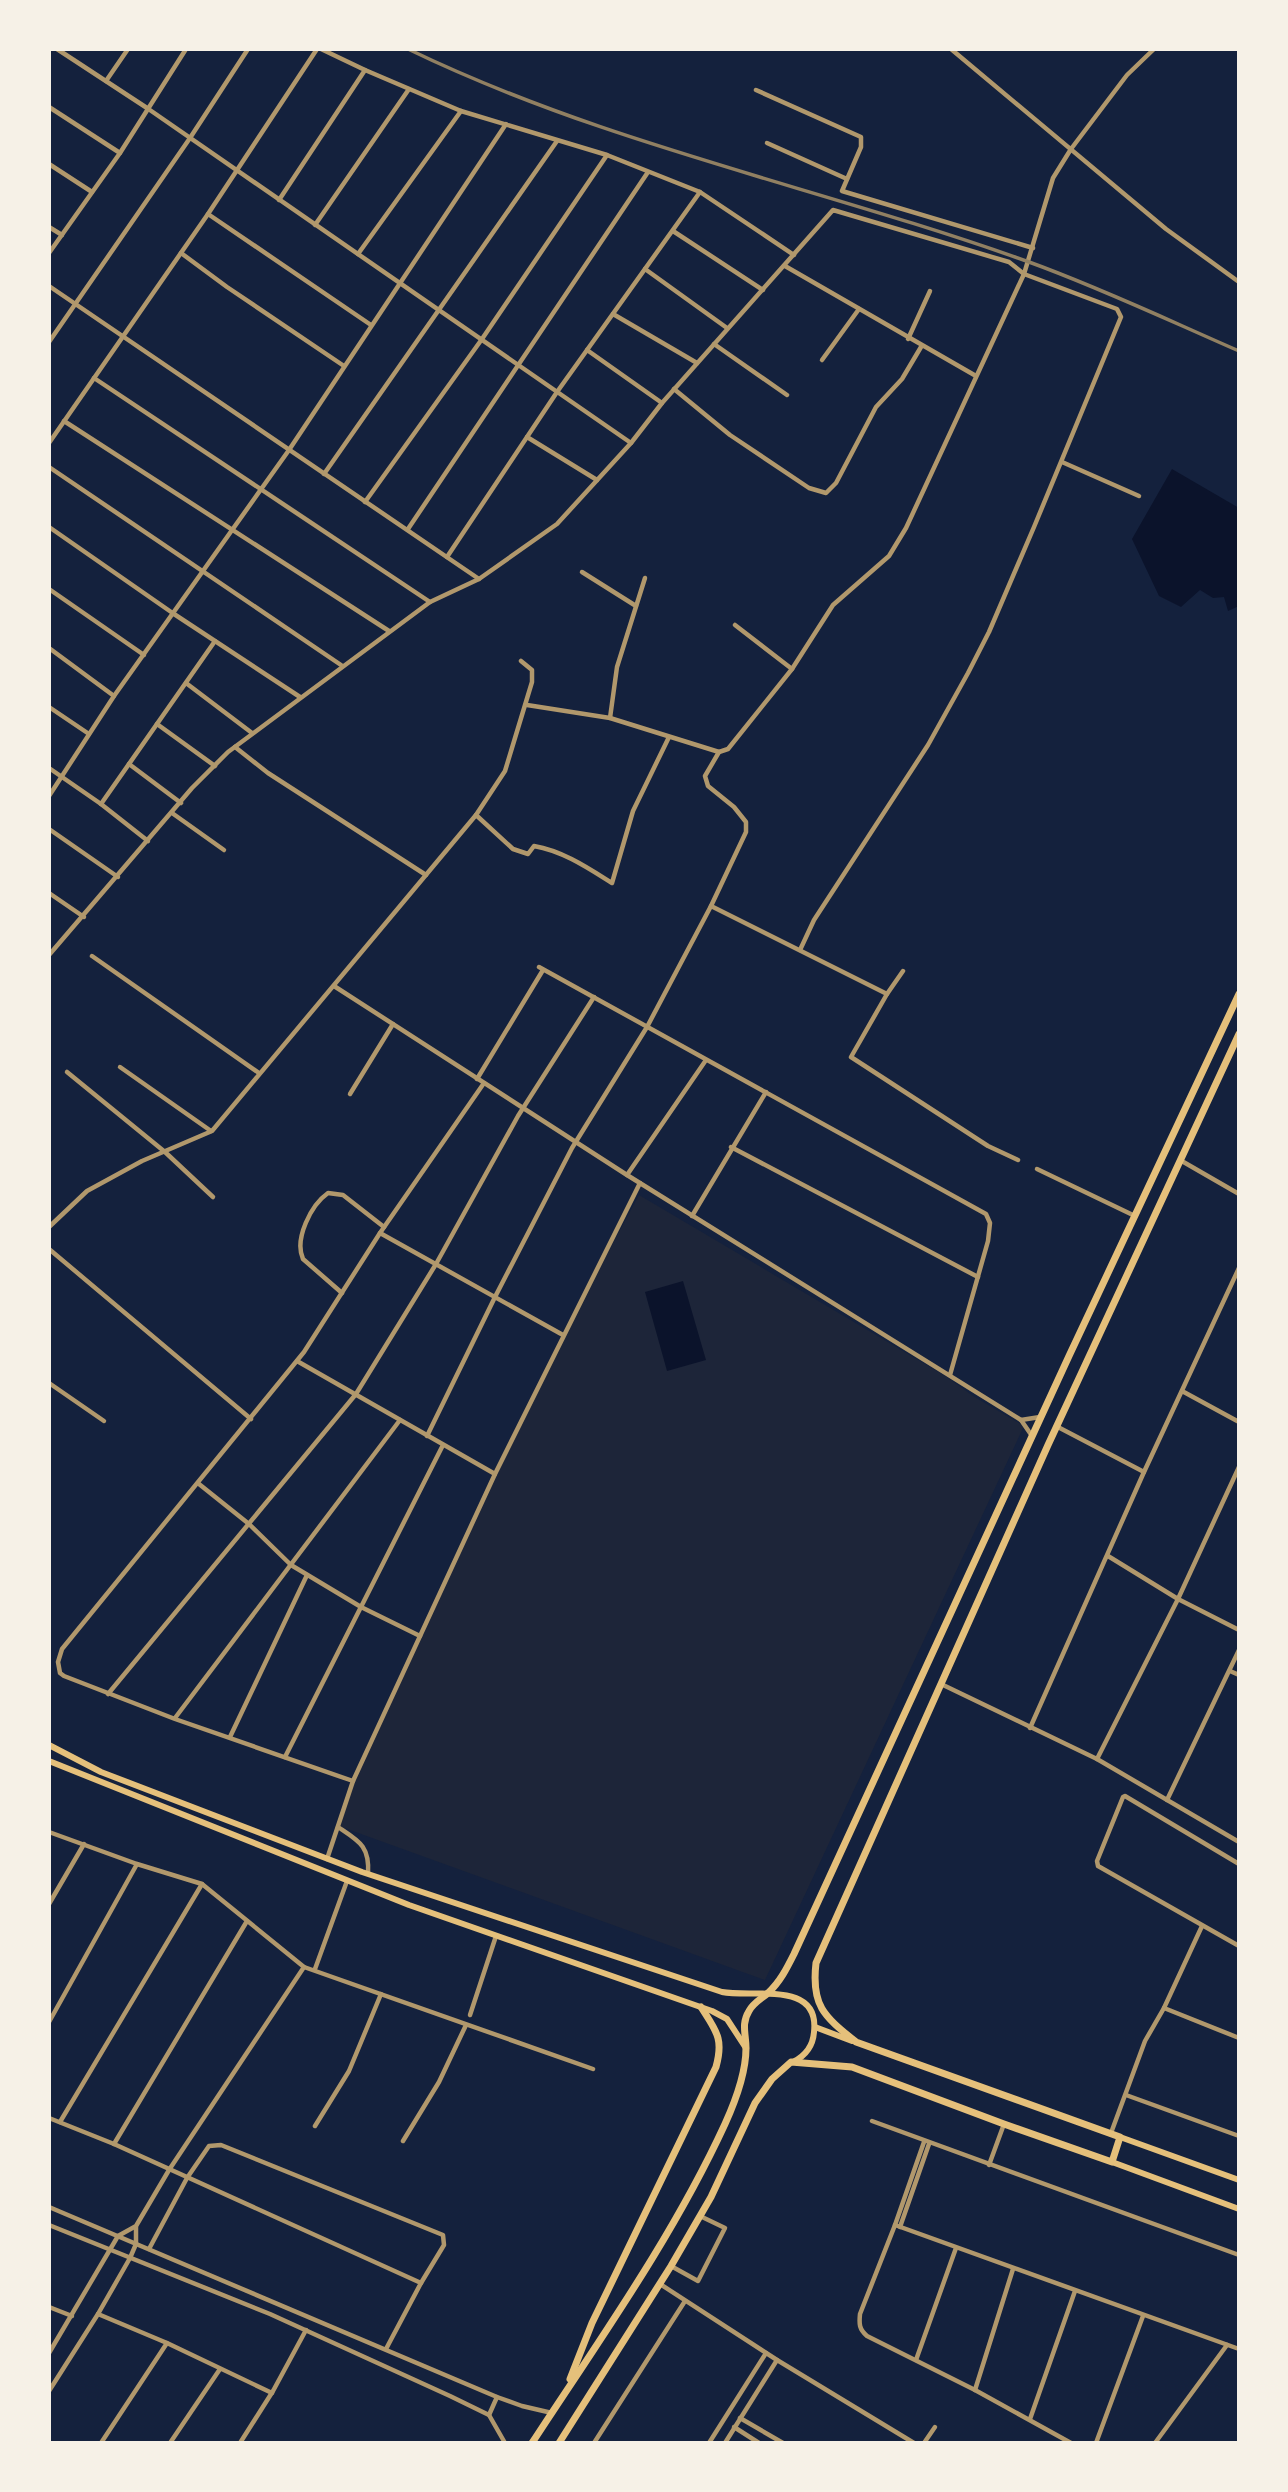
<svg xmlns="http://www.w3.org/2000/svg" width="1288" height="2492" font-family="'IBM Plex Sans',sans-serif">
  <style>
    .green { fill: #1d2539 }
    .water { fill: #0b132b }
    .lines { fill: none; stroke-linecap: round; stroke-linejoin: round }
    .minor { stroke: #b1986c; stroke-width: 4.5 }
    .secondary { stroke: #e5c07b; stroke-width: 6 }
    .primary { stroke: #e5c07b; stroke-width: 7 }
    .rail { stroke: #918062; stroke-width: 3.5 }
  </style>
  <rect width="100%" height="100%" fill="#14213d"/>
  <!-- green -->
  <path class="green" d="M 639,1195 L 947,1377 L 973,1396 L 1024,1426 L 765,1980 L 339,1826 L 353,1781 L 495,1474 L 563,1335 Z"/>
  <!-- water -->
  <g class="water">
    <path d="M 1172,469 L 1239,508 L 1239,606 L 1228,611 L 1224,597 L 1213,598 L 1200,590 L 1181,607 L 1159,596 L 1132,539 Z"/>
    <path d="M 683,1281 L 706,1360 L 667,1371 L 645,1292 Z"/>
  </g>
  <g class="lines">
    <!-- minor -->
    <g class="minor">
      <path d="M 57,49 L 147,108 L 631,443"/>
      <path d="M 951,49 L 1166,229 L 1239,282"/>
      <path d="M 365,70 L 461,111 L 607,155 L 700,192 L 794,255"/>
      <path d="M 106,81 L 128,49"/>
      <path d="M 756,90 L 861,137 L 861,147 L 842,191 L 1033,248"/>
      <path d="M 49,107 L 120,153"/>
      <path d="M 767,143 L 847,179"/>
      <path d="M 49,164 L 92,192"/>
      <path d="M 279,200 L 365,70 L 321,49"/>
      <path d="M 208,214 L 371,325"/>
      <path d="M 315,225 L 409,89"/>
      <path d="M 49,227 L 62,235"/>
      <path d="M 673,231 L 763,290"/>
      <path d="M 49,253 L 120,153 L 186,49"/>
      <path d="M 181,253 L 227,287 L 344,366"/>
      <path d="M 358,254 L 461,111"/>
      <path d="M 785,266 L 976,376"/>
      <path d="M 645,269 L 727,328"/>
      <path d="M 49,286 L 479,579"/>
      <path d="M 613,314 L 697,363"/>
      <path d="M 908,339 L 930,291"/>
      <path d="M 49,342 L 190,138 L 248,49"/>
      <path d="M 714,344 L 787,395"/>
      <path d="M 587,350 L 662,403"/>
      <path d="M 822,360 L 859,309"/>
      <path d="M 94,378 L 430,602"/>
      <path d="M 674,389 L 730,435 L 809,488 L 826,493 L 836,483 L 876,407 L 902,379 L 921,347"/>
      <path d="M 64,421 L 389,631"/>
      <path d="M 527,437 L 597,480"/>
      <path d="M 49,443 L 208,214 L 317,49"/>
      <path d="M 1062,462 L 1139,496"/>
      <path d="M 49,467 L 341,665"/>
      <path d="M 324,474 L 557,141"/>
      <path d="M 365,502 L 482,339 L 607,155"/>
      <path d="M 49,527 L 174,614 L 300,697"/>
      <path d="M 408,529 L 648,172"/>
      <path d="M 447,557 L 557,392 L 700,192"/>
      <path d="M 582,572 L 636,606"/>
      <path d="M 49,589 L 144,655"/>
      <path d="M 735,625 L 792,669"/>
      <path d="M 49,648 L 114,696"/>
      <path d="M 186,683 L 252,733"/>
      <path d="M 527,705 L 610,718 L 719,752"/>
      <path d="M 49,707 L 89,734"/>
      <path d="M 610,718 L 617,667 L 645,578"/>
      <path d="M 157,724 L 215,766"/>
      <path d="M 235,747 L 268,773 L 426,875"/>
      <path d="M 129,764 L 181,803"/>
      <path d="M 49,768 L 101,804 L 148,841"/>
      <path d="M 49,796 L 114,696 L 289,450 L 506,124"/>
      <path d="M 101,804 L 215,641"/>
      <path d="M 172,813 L 224,850"/>
      <path d="M 476,815 L 513,849 L 528,854 L 534,846 C 563,851 588,868 612,883 L 633,811 L 669,737"/>
      <path d="M 49,829 L 118,877"/>
      <path d="M 49,893 L 84,917"/>
      <path d="M 711,906 L 887,994"/>
      <path d="M 49,955 L 192,788 L 228,752 L 430,602 L 479,579 L 557,524 L 631,443 L 662,403 L 833,210 L 1009,262 L 1024,274 L 1117,309 L 1121,317 L 1034,527 L 989,632 L 968,673 L 928,745 L 814,920 L 800,950"/>
      <path d="M 92,956 L 259,1073"/>
      <path d="M 539,967 L 986,1214 L 990,1223 L 988,1241 L 950,1375"/>
      <path d="M 903,971 L 887,994 L 851,1057 L 988,1146 L 1018,1160"/>
      <path d="M 334,986 L 627,1175 L 1021,1420 L 1032,1436"/>
      <path d="M 120,1067 L 211,1131"/>
      <path d="M 67,1072 L 165,1152 L 213,1197"/>
      <path d="M 477,1079 L 543,970"/>
      <path d="M 350,1094 L 393,1024"/>
      <path d="M 731,1147 L 978,1277"/>
      <path d="M 1180,1160 L 1239,1194"/>
      <path d="M 1037,1169 L 1135,1216"/>
      <path d="M 627,1175 L 706,1060"/>
      <path d="M 692,1216 L 766,1092"/>
      <path d="M 49,1227 L 87,1191 L 142,1161 L 212,1131 L 476,815 L 505,771 L 532,682 L 532,670 L 521,661"/>
      <path d="M 380,1233 L 563,1335"/>
      <path d="M 49,1249 L 251,1419"/>
      <path d="M 342,1293 L 303,1259 C 294,1239 311,1205 328,1193 L 343,1195 L 384,1227"/>
      <path d="M 297,1361 L 495,1474"/>
      <path d="M 49,1383 L 104,1421"/>
      <path d="M 1182,1391 L 1239,1422"/>
      <path d="M 1021,1420 L 1040,1417"/>
      <path d="M 1056,1426 L 1144,1472"/>
      <path d="M 427,1436 L 495,1297 L 572,1148 L 647,1027 L 711,906 L 746,832 L 746,822 L 734,807 L 708,786 L 705,776 L 719,752 L 728,749 L 792,669 L 833,605 L 889,556 L 906,528 L 1024,274 L 1053,178 L 1071,149 L 1127,75 L 1154,49"/>
      <path d="M 199,1484 L 249,1524 L 291,1565 L 361,1607 L 420,1636"/>
      <path d="M 1108,1556 L 1178,1599 L 1239,1630"/>
      <path d="M 1230,1671 L 1239,1675"/>
      <path d="M 941,1684 L 1097,1759 L 1239,1842"/>
      <path d="M 108,1694 L 356,1394 L 436,1264 L 518,1116 L 594,997"/>
      <path d="M 175,1718 L 400,1420"/>
      <path d="M 1030,1728 L 1144,1472 L 1239,1268"/>
      <path d="M 230,1737 L 307,1575"/>
      <path d="M 285,1757 L 443,1445"/>
      <path d="M 1097,1759 L 1178,1599 L 1239,1467"/>
      <path d="M 353,1781 L 175,1719 L 64,1676 L 60,1673 L 58,1662 L 62,1649 L 304,1352 L 380,1233 L 484,1083"/>
      <path d="M 1167,1800 L 1239,1650"/>
      <path d="M 338,1827 C 359,1841 370,1846 368,1874"/>
      <path d="M 49,1832 L 137,1864 L 202,1884 L 304,1967 L 593,2069"/>
      <path d="M 327,1859 L 353,1781 L 495,1474 L 640,1183"/>
      <path d="M 1239,1864 L 1125,1796 L 1123,1797 L 1097,1861 L 1098,1866 L 1239,1946"/>
      <path d="M 49,1904 L 84,1844"/>
      <path d="M 315,1969 L 347,1881"/>
      <path d="M 1164,2008 L 1239,2038"/>
      <path d="M 470,2015 L 496,1936"/>
      <path d="M 49,2022 L 137,1864"/>
      <path d="M 1126,2095 L 1239,2136"/>
      <path d="M 49,2118 L 114,2144 L 421,2283 L 386,2349"/>
      <path d="M 872,2121 L 1239,2255"/>
      <path d="M 60,2122 L 202,1884"/>
      <path d="M 315,2126 L 349,2071 L 381,1994"/>
      <path d="M 1111,2133 L 1145,2041 L 1164,2008 L 1202,1926"/>
      <path d="M 403,2141 L 439,2082 L 466,2025"/>
      <path d="M 924,2142 L 895,2225 L 860,2314 C 859,2324 859,2329 867,2336 L 975,2390 L 1071,2443"/>
      <path d="M 114,2144 L 247,1921"/>
      <path d="M 989,2165 L 1004,2124"/>
      <path d="M 49,2207 L 497,2397 L 522,2406 L 552,2413"/>
      <path d="M 49,2225 L 270,2314 L 450,2396 L 489,2415 L 505,2443"/>
      <path d="M 895,2225 L 1239,2349"/>
      <path d="M 900,2227 L 929,2144"/>
      <path d="M 149,2249 L 187,2178 L 209,2146 L 221,2145 L 443,2235 L 444,2245 L 421,2283"/>
      <path d="M 671,2266 L 698,2281 L 725,2228 L 700,2216"/>
      <path d="M 660,2284 L 777,2360 L 914,2443"/>
      <path d="M 49,2307 L 72,2316"/>
      <path d="M 98,2314 L 167,2343 L 101,2443"/>
      <path d="M 167,2343 L 272,2393"/>
      <path d="M 49,2353 L 118,2236 L 136,2226 L 169,2170 L 304,1967"/>
      <path d="M 916,2360 L 956,2248"/>
      <path d="M 975,2390 L 1013,2269"/>
      <path d="M 49,2391 L 98,2314 L 130,2258 L 136,2244 L 136,2227"/>
      <path d="M 489,2415 L 497,2397"/>
      <path d="M 740,2418 L 783,2443"/>
      <path d="M 1030,2419 L 1075,2291"/>
      <path d="M 734,2427 L 759,2443"/>
      <path d="M 170,2443 L 220,2369"/>
      <path d="M 240,2443 L 273,2391 L 306,2330"/>
      <path d="M 594,2443 L 685,2301"/>
      <path d="M 709,2443 L 766,2353"/>
      <path d="M 725,2443 L 777,2360"/>
      <path d="M 924,2443 L 935,2427"/>
      <path d="M 1096,2443 L 1143,2316"/>
      <path d="M 1155,2443 L 1227,2345"/>
    </g>
    <!-- secondary -->
    <g class="secondary">
      <path d="M 49,1745 L 101,1772 L 362,1872 L 722,1992 C 753,1998 820,1980 814,2032 C 813,2046 805,2056 793,2062"/>
      <path d="M 49,1761 L 409,1905 L 712,2011 L 727,2019 L 746,2048"/>
      <path d="M 815,2027 L 852,2041"/>
      <path d="M 1120,2137 L 1239,2180"/>
      <path d="M 1112,2162 L 1239,2209"/>
    </g>
    <!-- primary -->
    <g class="primary">
      <path d="M 570,2379 L 592,2323 L 716,2067 C 724,2038 716,2031 701,2007"/>
      <path d="M 532,2443 C 600,2339 673,2237 725,2124 C 735,2102 746,2073 746,2048 C 746,2034 741,2024 749,2011 C 753,2003 761,1999 768,1993 C 780,1982 787,1968 794,1954 L 1069,1356 L 1239,994"/>
      <path d="M 559,2443 L 671,2266 L 711,2197 L 755,2103 L 772,2079 L 791,2062 L 852,2067 L 1004,2124 L 1112,2162 L 1120,2137 L 856,2042 C 824,2016 811,2006 816,1963 L 1048,1445 L 1239,1034"/>
    </g>
    <!-- rail -->
    <path class="rail" d="M 408,49 C 606,145 823,188 1029,262 C 1101,288 1170,321 1239,351"/>
  </g>
  <!-- border -->
  <rect width="1288" height="2492" fill="none" stroke="#f6f1e7" stroke-width="102"/>
</svg>
